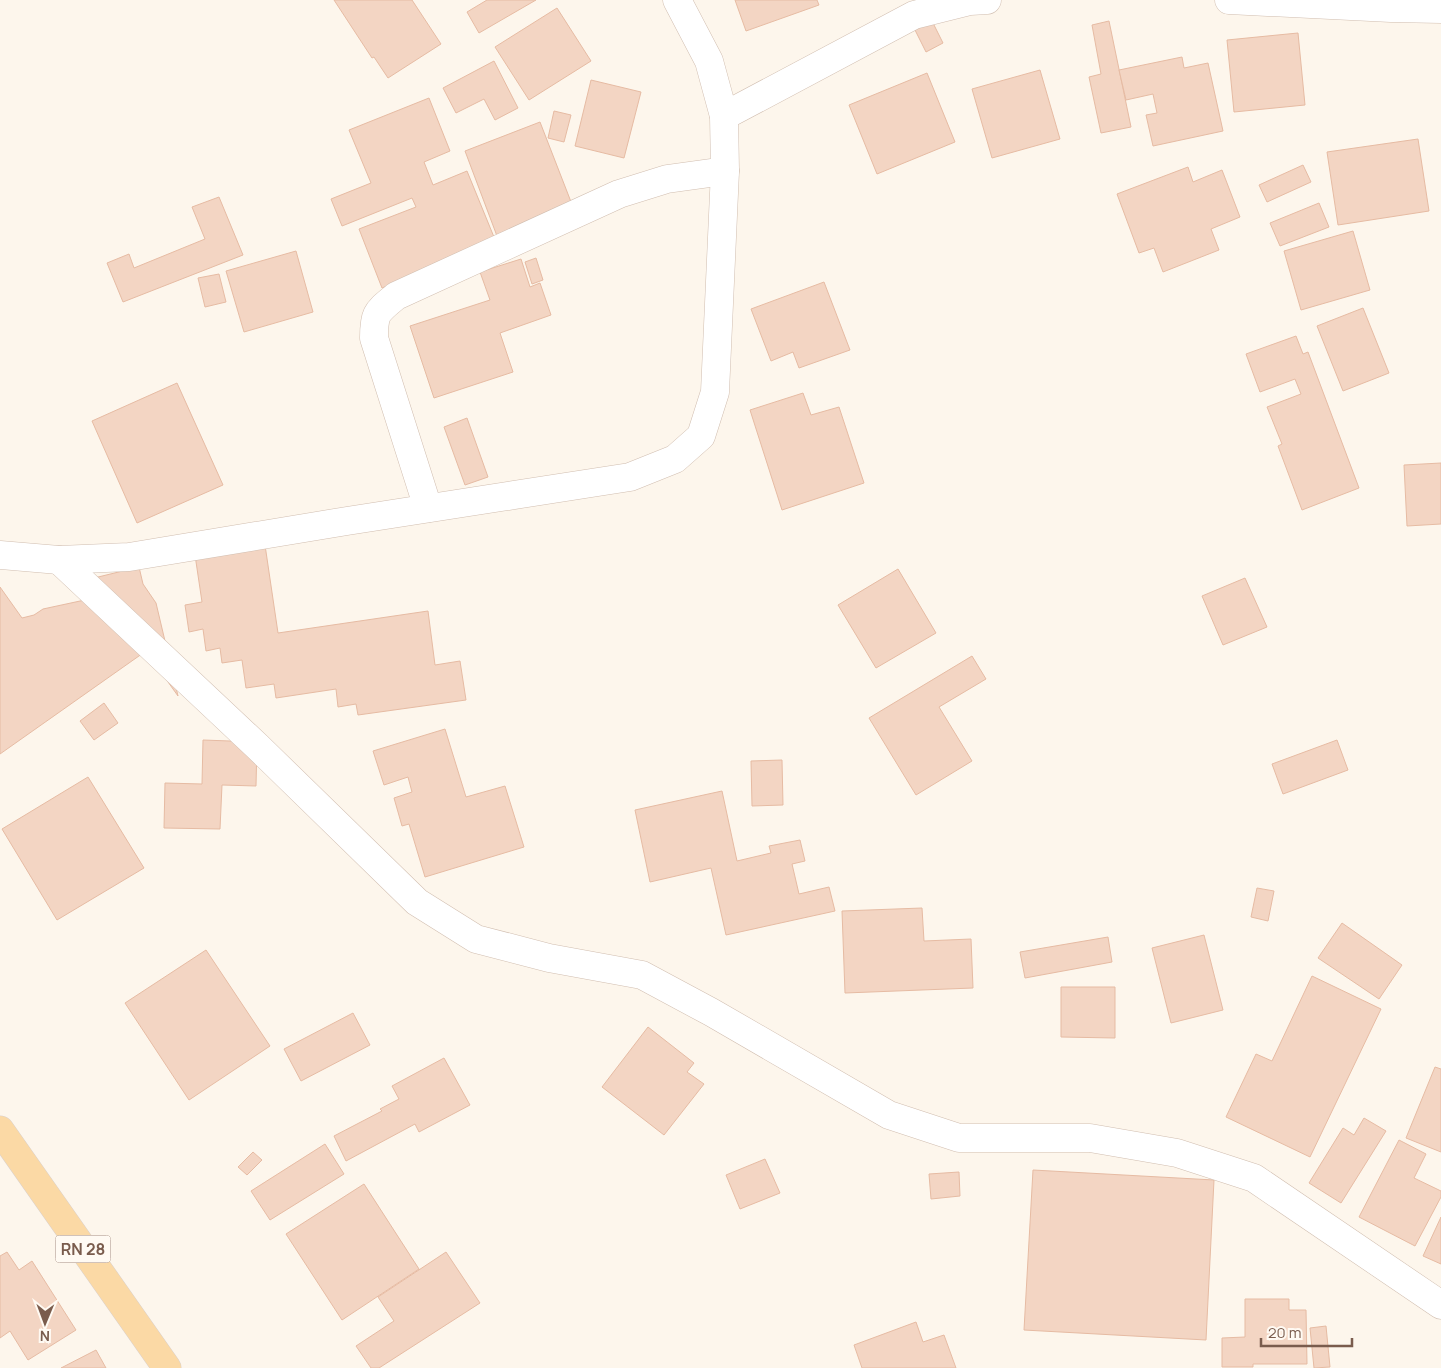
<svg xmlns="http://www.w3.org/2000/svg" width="1441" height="1368" font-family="Manrope,sans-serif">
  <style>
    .building { fill: #f3d5c3; stroke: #e6bba3 }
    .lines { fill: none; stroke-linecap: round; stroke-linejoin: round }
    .minor-casing { stroke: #d1beb0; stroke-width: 29 }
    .major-casing { stroke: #dad1cd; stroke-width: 29 }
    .minor { stroke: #fff; stroke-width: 28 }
    .major { stroke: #fbd9a5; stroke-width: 28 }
    .labels { text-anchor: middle; stroke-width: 4; stroke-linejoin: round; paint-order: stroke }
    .shield { fill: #fffaf3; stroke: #a28b7f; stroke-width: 1 }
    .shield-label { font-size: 16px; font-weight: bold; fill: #7a5c4d }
  </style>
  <rect width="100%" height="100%" fill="#fdf6ec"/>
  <!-- building -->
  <g class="building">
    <path d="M 334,0 L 412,0 L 441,44 L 388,78 L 374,57 L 372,58 Z"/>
    <path d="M 487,0 L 536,0 L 479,33 L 467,12 Z"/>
    <path d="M 735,0 L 817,0 L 819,5 L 746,31 Z"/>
    <path d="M 557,8 L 591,61 L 529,100 L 495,47 Z"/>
    <path d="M 932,21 L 943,43 L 926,52 L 915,30 Z"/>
    <path d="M 1109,21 L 1131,127 L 1101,133 L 1089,77 L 1101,74 L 1092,25 Z"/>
    <path d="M 1298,33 L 1305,105 L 1234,112 L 1227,40 Z"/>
    <path d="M 1182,57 L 1184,68 L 1208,63 L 1223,131 L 1153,146 L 1146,115 L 1157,113 L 1153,94 L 1126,100 L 1119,70 Z"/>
    <path d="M 494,61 L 518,108 L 495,120 L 484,99 L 456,113 L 443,88 Z"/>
    <path d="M 1040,70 L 1060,139 L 992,158 L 972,89 Z"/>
    <path d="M 927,73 L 955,142 L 877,174 L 849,105 Z"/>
    <path d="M 591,80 L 641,92 L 624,158 L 575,146 Z"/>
    <path d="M 429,98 L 450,151 L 424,162 L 433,185 L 467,171 L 496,242 L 382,288 L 359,229 L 416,207 L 412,198 L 342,226 L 331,199 L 371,183 L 349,130 Z"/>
    <path d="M 554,111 L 571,115 L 564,142 L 548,138 Z"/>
    <path d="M 540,122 L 573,207 L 497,236 L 465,151 Z"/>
    <path d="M 1418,139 L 1429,211 L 1338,225 L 1327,152 Z"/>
    <path d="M 1303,165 L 1311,182 L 1267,202 L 1259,185 Z"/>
    <path d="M 1188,167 L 1193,182 L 1222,170 L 1240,217 L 1211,229 L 1219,250 L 1163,272 L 1154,248 L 1139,253 L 1117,194 Z"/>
    <path d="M 219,197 L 243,255 L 123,302 L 107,263 L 129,254 L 134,268 L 205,239 L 192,207 Z"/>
    <path d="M 1319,203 L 1329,227 L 1280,246 L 1270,223 Z"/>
    <path d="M 1353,231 L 1370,290 L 1301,310 L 1284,251 Z"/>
    <path d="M 296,251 L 313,312 L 244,332 L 226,271 Z"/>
    <path d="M 536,258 L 543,280 L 532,284 L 525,262 Z"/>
    <path d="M 521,259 L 530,287 L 540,283 L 551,315 L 500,333 L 513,372 L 434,398 L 410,326 L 490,300 L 480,272 Z"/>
    <path d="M 219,274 L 226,302 L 205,307 L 198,278 Z"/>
    <path d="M 824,282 L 850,350 L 799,368 L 793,352 L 771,361 L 751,309 Z"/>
    <path d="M 1363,308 L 1389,373 L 1343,391 L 1317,326 Z"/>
    <path d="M 1296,336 L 1303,354 L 1308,352 L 1359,488 L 1302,510 L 1278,446 L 1282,444 L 1267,407 L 1301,394 L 1295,379 L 1260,392 L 1246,354 Z"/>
    <path d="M 177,383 L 223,485 L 137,523 L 92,421 Z"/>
    <path d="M 803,393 L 811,415 L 839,407 L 864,483 L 782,510 L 750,410 Z"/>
    <path d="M 467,418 L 488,477 L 465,485 L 444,427 Z"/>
    <path d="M 1441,463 L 1441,524 L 1407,526 L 1404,465 Z"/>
    <path d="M 265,545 L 278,633 L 428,611 L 435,665 L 460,661 L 466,700 L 358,715 L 356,704 L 338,707 L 336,689 L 276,698 L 274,684 L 246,688 L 242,660 L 222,663 L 220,648 L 206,651 L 203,629 L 189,632 L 185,605 L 202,602 L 195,555 Z"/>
    <path d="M 139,567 L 143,584 L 156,603 L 178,696 L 146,651 L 0,754 L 0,587 L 22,618 L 34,615 L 43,609 L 94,598 L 90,579 Z"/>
    <path d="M 898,569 L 936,633 L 876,668 L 838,605 Z"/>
    <path d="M 1245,578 L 1267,627 L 1223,645 L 1202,596 Z"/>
    <path d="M 972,656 L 986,679 L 939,707 L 972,761 L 916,795 L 869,718 Z"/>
    <path d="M 104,703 L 118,723 L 94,740 L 80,721 Z"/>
    <path d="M 445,729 L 466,797 L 505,786 L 524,847 L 425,877 L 409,824 L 402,826 L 394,798 L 412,792 L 408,777 L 384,785 L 373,751 Z"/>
    <path d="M 203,740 L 257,742 L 256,786 L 222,785 L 220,829 L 164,828 L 165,783 L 202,784 Z"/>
    <path d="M 1337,740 L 1348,770 L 1283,794 L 1272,764 Z"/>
    <path d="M 782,760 L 783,805 L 752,806 L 751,761 Z"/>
    <path d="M 88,777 L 144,868 L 57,920 L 2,829 Z"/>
    <path d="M 722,791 L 737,861 L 771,853 L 769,846 L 800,840 L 805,861 L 792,864 L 799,894 L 829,887 L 835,911 L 726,935 L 711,868 L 650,882 L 635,810 Z"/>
    <path d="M 1257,888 L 1274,891 L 1268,921 L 1251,917 Z"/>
    <path d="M 922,908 L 924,941 L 971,939 L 973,988 L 845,993 L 842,911 Z"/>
    <path d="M 1342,923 L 1402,965 L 1379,999 L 1318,958 Z"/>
    <path d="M 1204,935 L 1223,1010 L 1171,1023 L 1152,948 Z"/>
    <path d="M 1108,937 L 1112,962 L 1025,978 L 1020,952 Z"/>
    <path d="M 206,950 L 270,1046 L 189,1100 L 125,1003 Z"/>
    <path d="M 1312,976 L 1381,1009 L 1310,1157 L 1226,1117 L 1256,1054 L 1272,1061 Z"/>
    <path d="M 1061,987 L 1115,987 L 1115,1038 L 1061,1037 Z"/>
    <path d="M 353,1013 L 370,1045 L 301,1081 L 284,1049 Z"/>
    <path d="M 648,1027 L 694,1063 L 687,1072 L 704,1084 L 664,1135 L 602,1087 Z"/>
    <path d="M 444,1058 L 470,1105 L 419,1132 L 415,1124 L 346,1161 L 334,1136 L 382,1111 L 380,1109 L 399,1099 L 392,1086 Z"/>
    <path d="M 1435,1067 L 1441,1069 L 1441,1152 L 1406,1138 Z"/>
    <path d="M 1364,1118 L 1386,1131 L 1341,1203 L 1309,1183 L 1343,1128 L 1354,1135 Z"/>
    <path d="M 1399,1140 L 1426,1154 L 1414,1178 L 1441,1191 L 1441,1197 L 1415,1246 L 1359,1217 Z"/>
    <path d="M 325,1144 L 344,1174 L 270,1220 L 251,1191 Z"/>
    <path d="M 253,1152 L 262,1160 L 247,1175 L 238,1167 Z"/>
    <path d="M 765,1159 L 780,1193 L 740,1209 L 726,1175 Z"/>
    <path d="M 1033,1170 L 1214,1180 L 1206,1340 L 1024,1330 Z"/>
    <path d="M 959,1172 L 960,1196 L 931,1199 L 929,1174 Z"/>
    <path d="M 364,1184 L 419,1269 L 342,1320 L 286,1234 Z"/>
    <path d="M 1441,1217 L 1441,1264 L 1423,1256 Z"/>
    <path d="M 7,1252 L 19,1270 L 32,1261 L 76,1330 L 28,1360 L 10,1331 L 0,1338 L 0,1256 Z"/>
    <path d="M 446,1252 L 480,1303 L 379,1368 L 371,1368 L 356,1346 L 394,1321 L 378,1297 Z"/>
    <path d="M 1245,1299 L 1289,1299 L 1289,1310 L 1306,1310 L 1307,1364 L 1253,1364 L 1253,1367 L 1222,1367 L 1222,1338 L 1245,1337 Z"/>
    <path d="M 916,1322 L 923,1342 L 944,1335 L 956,1368 L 862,1368 L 854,1345 Z"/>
    <path d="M 1326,1326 L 1330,1367 L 1314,1368 L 1310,1328 Z"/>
    <path d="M 96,1350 L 106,1368 L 61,1368 Z"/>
  </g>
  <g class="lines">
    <!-- minor casing -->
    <g class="minor-casing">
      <g id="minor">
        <path d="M 1229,0 L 1391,8 L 1441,9"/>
        <path d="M 724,116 L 914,15 L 970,1 L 987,0"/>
        <path d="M 428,508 L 374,338 C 374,312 377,312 396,296 L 619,194 L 667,179 L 725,171"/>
        <path d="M 0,555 L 59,560 L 129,557 L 347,521 L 630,477 L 675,459 L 701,436 L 715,392 L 725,171 L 724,116 L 709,61 L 677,0"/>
        <path d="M 59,560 L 258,747 L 417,902 L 476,939 L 549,958 L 642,975 L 711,1012 L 889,1115 L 959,1138 L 1090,1138 L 1177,1153 L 1254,1178 L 1441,1305"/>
      </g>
    </g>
    <!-- major casing -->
    <g class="major-casing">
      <path id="major" d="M 0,1130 L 167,1368"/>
    </g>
    <!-- minor -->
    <use href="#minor" class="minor"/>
    <!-- major -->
    <use href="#major" class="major"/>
  </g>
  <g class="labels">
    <!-- shield labels -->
    <rect class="shield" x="55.5" y="1235.5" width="55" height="27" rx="4"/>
    <g class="shield-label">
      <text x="83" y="1255">RN 28</text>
    </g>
  </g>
  <!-- north arrow -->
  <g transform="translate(45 1323) rotate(181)" stroke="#fffaf3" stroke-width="4" paint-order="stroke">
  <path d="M0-4L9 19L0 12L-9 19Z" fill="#7a5c4d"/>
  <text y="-8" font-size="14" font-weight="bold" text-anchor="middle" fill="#7a5c4d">N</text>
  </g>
  <!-- scale -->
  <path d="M1261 1338v8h91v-8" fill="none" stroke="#7a5c4d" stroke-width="2.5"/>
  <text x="1268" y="1338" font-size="15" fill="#7a5c4d" stroke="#fffaf3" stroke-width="4" paint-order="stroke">20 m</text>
</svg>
